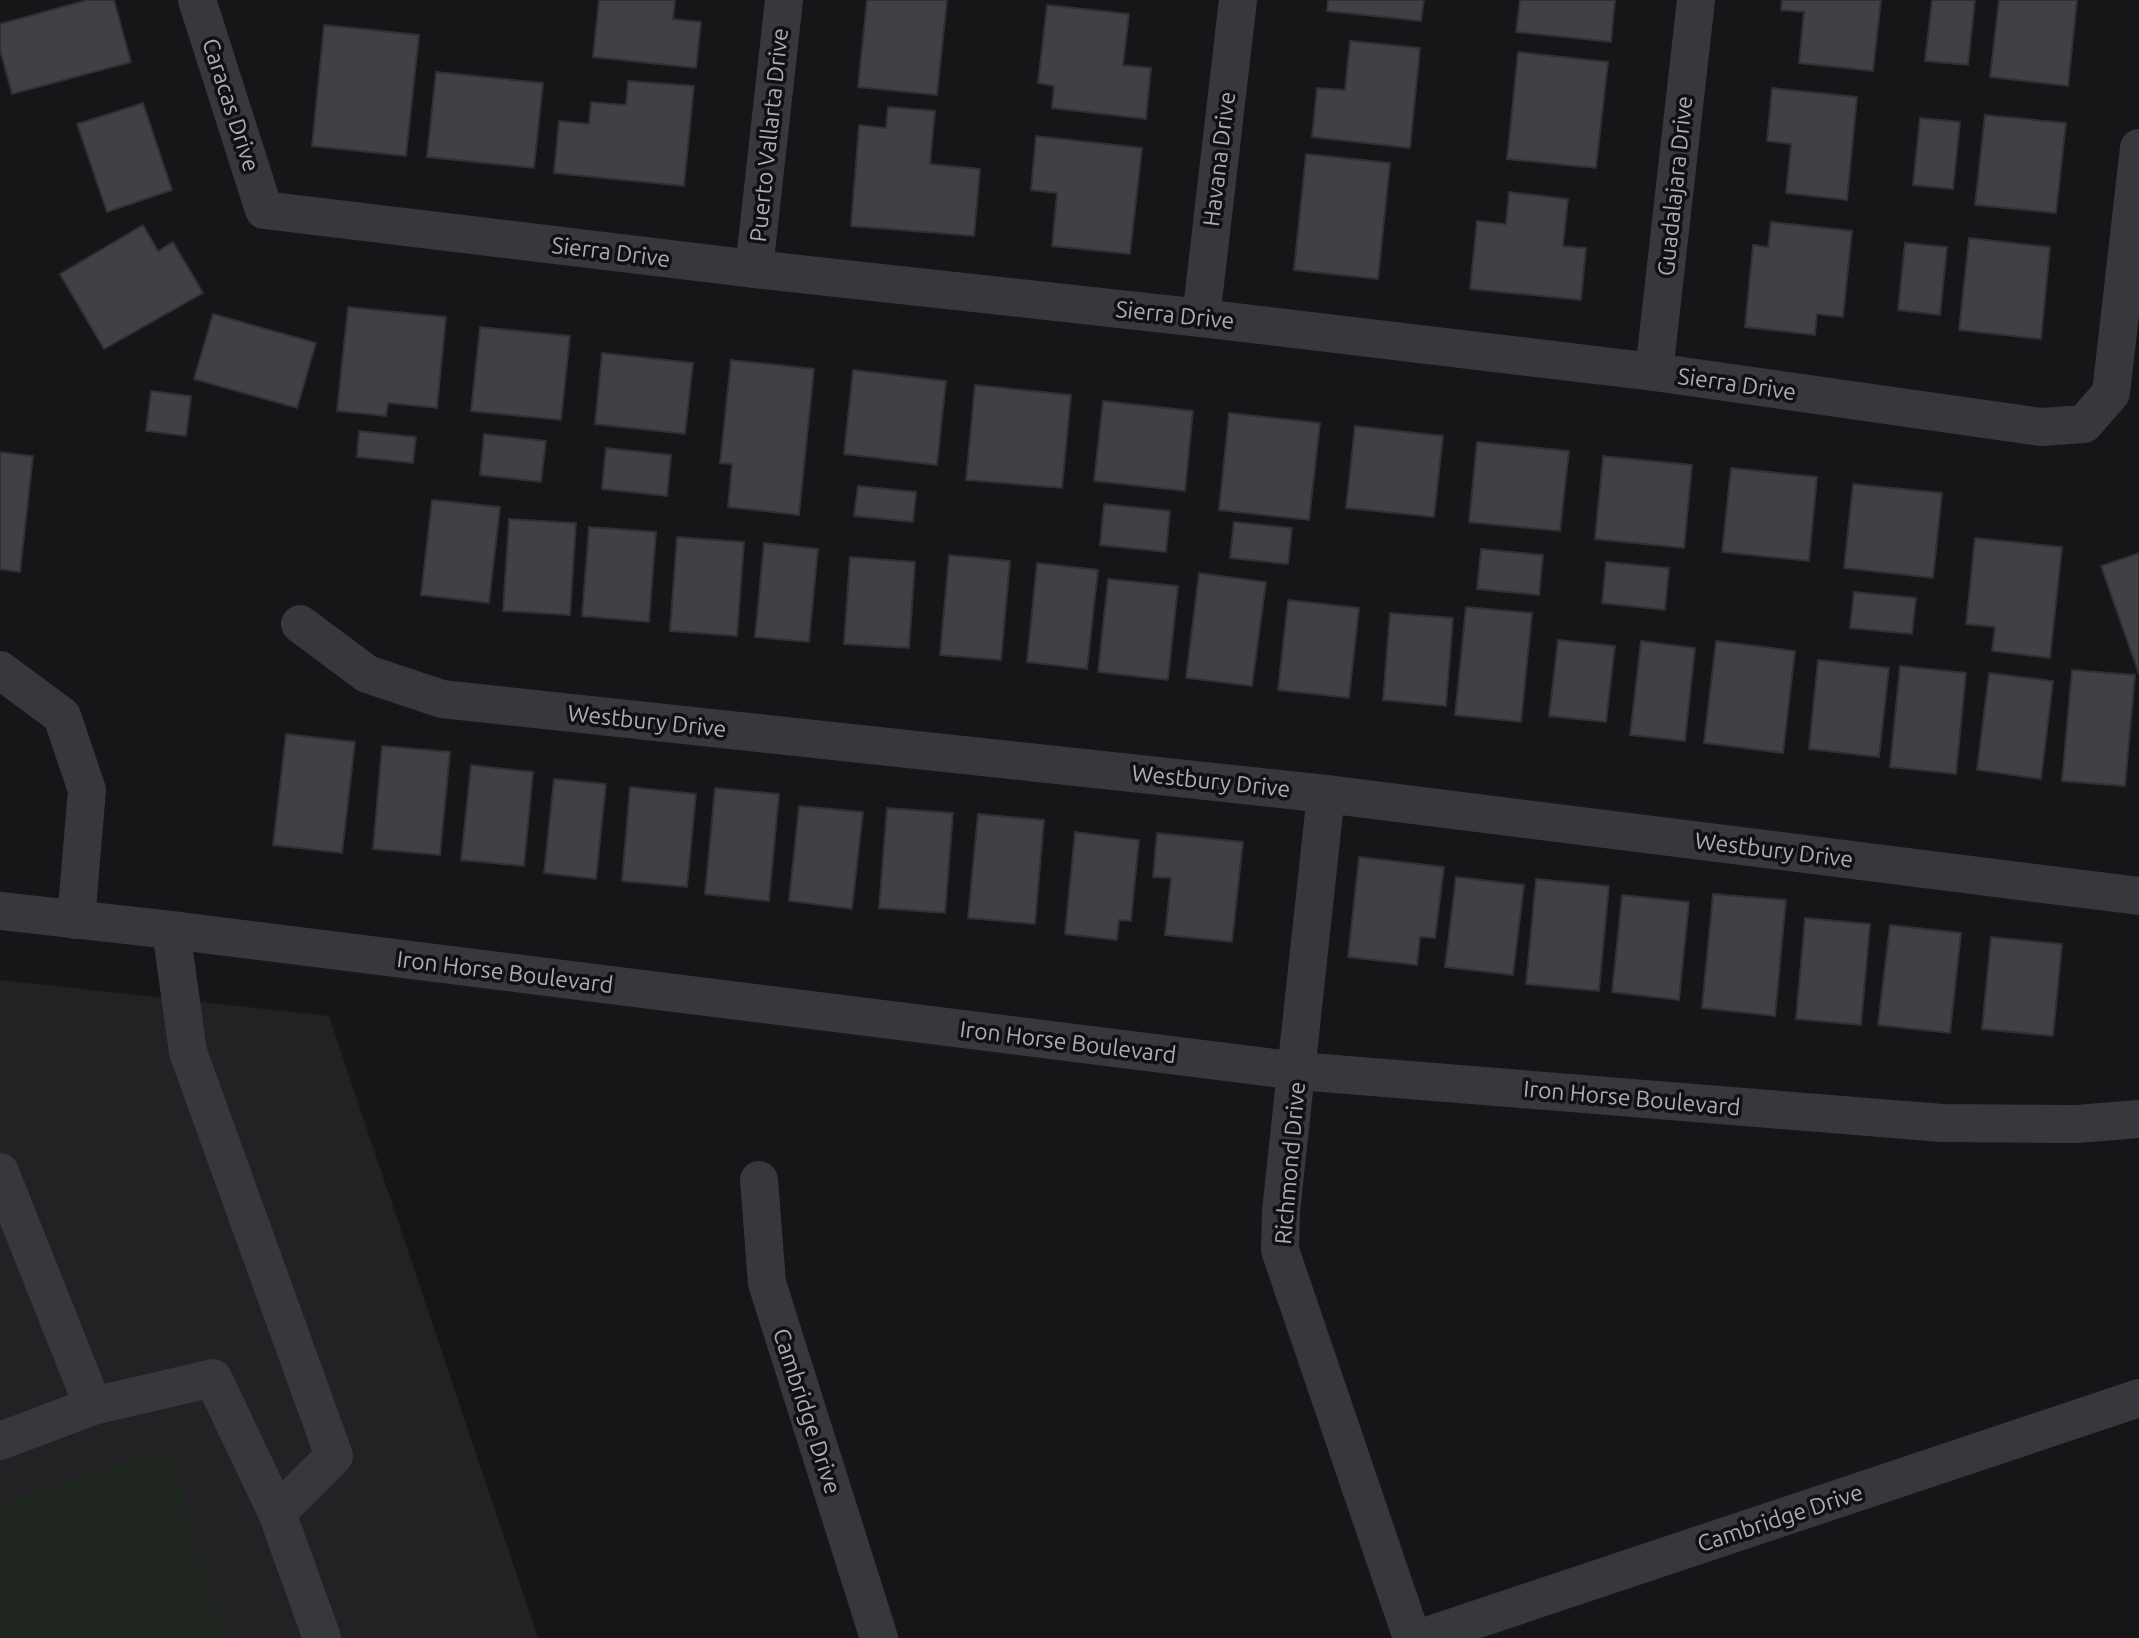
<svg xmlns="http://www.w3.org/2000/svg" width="2139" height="1638" font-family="Ubuntu,sans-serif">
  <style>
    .built { fill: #222225 }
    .green { fill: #1e261f }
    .building { fill: #404145; stroke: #303034; stroke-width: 2 }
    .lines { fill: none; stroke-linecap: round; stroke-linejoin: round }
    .minor { stroke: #37383d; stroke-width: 38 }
    .labels { text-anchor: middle; stroke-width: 7; stroke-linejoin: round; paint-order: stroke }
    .street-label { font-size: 23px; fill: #a8adb8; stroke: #111113 }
  </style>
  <rect width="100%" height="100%" fill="#161618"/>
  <!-- built -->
  <path class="built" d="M 0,980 L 329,1016 L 538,1638 L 0,1638 Z"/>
  <!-- green -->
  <path class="green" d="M 167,1449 L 228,1638 L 0,1638 L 0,1503 Z"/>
  <!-- building -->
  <g class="building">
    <path d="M 87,0 L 114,0 L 131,62 L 12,94 L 0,50 L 0,24 Z"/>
    <path d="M 599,0 L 675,0 L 673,19 L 701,22 L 696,68 L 593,57 Z"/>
    <path d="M 867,0 L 947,0 L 937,95 L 858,87 Z"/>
    <path d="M 1328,0 L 1424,0 L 1421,21 L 1327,11 Z"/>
    <path d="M 1520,0 L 1615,0 L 1611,42 L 1516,32 Z"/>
    <path d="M 1782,0 L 1881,0 L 1873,71 L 1799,63 L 1804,12 L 1781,10 Z"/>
    <path d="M 1932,0 L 1975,0 L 1968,65 L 1925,61 Z"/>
    <path d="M 1999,0 L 2077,0 L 2068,86 L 1990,77 Z"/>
    <path d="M 1047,5 L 1129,14 L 1123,65 L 1151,68 L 1146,119 L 1052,108 L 1054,86 L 1038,83 Z"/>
    <path d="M 324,25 L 419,35 L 406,156 L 312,146 Z"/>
    <path d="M 1350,41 L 1420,48 L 1410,148 L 1312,137 L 1317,88 L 1345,90 Z"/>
    <path d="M 1518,52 L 1608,62 L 1596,168 L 1507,159 Z"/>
    <path d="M 436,72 L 543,83 L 534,168 L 427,157 Z"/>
    <path d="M 628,81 L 694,86 L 684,186 L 554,173 L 559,121 L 589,124 L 591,102 L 626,105 Z"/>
    <path d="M 1772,88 L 1857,97 L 1847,200 L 1786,193 L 1791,144 L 1767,141 Z"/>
    <path d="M 143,103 L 172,190 L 107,212 L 77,124 Z"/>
    <path d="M 888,107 L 935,111 L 930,164 L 980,169 L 974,236 L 851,226 L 859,125 L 886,128 Z"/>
    <path d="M 1985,115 L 2066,123 L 2056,213 L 1975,205 Z"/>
    <path d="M 1920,118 L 1960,122 L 1953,189 L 1913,185 Z"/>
    <path d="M 1036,136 L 1142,148 L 1130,254 L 1052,246 L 1057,193 L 1031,190 Z"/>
    <path d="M 1306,154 L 1390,163 L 1378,279 L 1294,270 Z"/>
    <path d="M 1509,192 L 1568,199 L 1563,246 L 1586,248 L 1581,300 L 1470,289 L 1477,221 L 1506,224 Z"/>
    <path d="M 1771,222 L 1852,231 L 1843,317 L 1817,314 L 1815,335 L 1745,327 L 1753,245 L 1768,247 Z"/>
    <path d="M 143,225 L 158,251 L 173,242 L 203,293 L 104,349 L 60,274 Z"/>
    <path d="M 1969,238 L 2050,247 L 2041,339 L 1959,330 Z"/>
    <path d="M 1905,243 L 1947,247 L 1940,315 L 1898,310 Z"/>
    <path d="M 348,307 L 446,317 L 437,408 L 388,403 L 386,416 L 337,411 Z"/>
    <path d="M 213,314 L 316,343 L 297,408 L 194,379 Z"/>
    <path d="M 480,327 L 570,336 L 561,420 L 471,411 Z"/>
    <path d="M 602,353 L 693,363 L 685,434 L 595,424 Z"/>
    <path d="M 731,360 L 814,369 L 799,515 L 728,507 L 732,464 L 720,463 Z"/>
    <path d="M 853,370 L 946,381 L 937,465 L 844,454 Z"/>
    <path d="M 975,385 L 1071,395 L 1062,488 L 966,480 Z"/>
    <path d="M 151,391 L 191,396 L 186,436 L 146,431 Z"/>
    <path d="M 1103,401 L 1193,411 L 1185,491 L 1094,481 Z"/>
    <path d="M 1229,413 L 1320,423 L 1309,520 L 1219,510 Z"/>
    <path d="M 1355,426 L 1443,436 L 1434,517 L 1346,508 Z"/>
    <path d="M 359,431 L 416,437 L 413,463 L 357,457 Z"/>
    <path d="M 484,434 L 546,441 L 541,482 L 480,475 Z"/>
    <path d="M 1477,442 L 1569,451 L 1560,531 L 1469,522 Z"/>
    <path d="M 606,448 L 671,455 L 667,496 L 602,489 Z"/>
    <path d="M 0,452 L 33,456 L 20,572 L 0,569 Z"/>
    <path d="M 1603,456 L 1692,465 L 1684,548 L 1595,539 Z"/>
    <path d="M 1731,468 L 1817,477 L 1809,561 L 1722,552 Z"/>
    <path d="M 1853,484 L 1942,493 L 1933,578 L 1844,568 Z"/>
    <path d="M 858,486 L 916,492 L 913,522 L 854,516 Z"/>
    <path d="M 432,500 L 500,507 L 489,603 L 421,595 Z"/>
    <path d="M 1104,504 L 1170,511 L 1166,552 L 1100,545 Z"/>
    <path d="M 509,519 L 576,523 L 570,615 L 503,611 Z"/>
    <path d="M 1234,522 L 1292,528 L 1288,564 L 1230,558 Z"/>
    <path d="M 589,527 L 656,532 L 649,622 L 582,616 Z"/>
    <path d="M 677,537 L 744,542 L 737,636 L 670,631 Z"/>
    <path d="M 1975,538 L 2062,547 L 2050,658 L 1992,651 L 1995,627 L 1966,624 Z"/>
    <path d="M 764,543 L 818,549 L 809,642 L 755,637 Z"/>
    <path d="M 1481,549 L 1543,555 L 1539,595 L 1477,589 Z"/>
    <path d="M 2139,553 L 2139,674 L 2101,566 Z"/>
    <path d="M 949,555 L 1010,561 L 1001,660 L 940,655 Z"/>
    <path d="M 850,557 L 915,562 L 909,648 L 844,644 Z"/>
    <path d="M 1606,562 L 1669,568 L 1665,610 L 1602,603 Z"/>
    <path d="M 1037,563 L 1098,570 L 1087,669 L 1027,662 Z"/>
    <path d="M 1199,573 L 1266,582 L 1252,686 L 1186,678 Z"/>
    <path d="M 1108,579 L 1178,586 L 1168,680 L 1098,672 Z"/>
    <path d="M 1854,592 L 1916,598 L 1912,634 L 1850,628 Z"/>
    <path d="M 1288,600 L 1359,608 L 1349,698 L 1278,690 Z"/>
    <path d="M 1466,607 L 1532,613 L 1521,722 L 1455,715 Z"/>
    <path d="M 1390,613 L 1453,618 L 1446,706 L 1383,700 Z"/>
    <path d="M 1558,640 L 1615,646 L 1606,722 L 1549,716 Z"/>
    <path d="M 1641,641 L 1695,648 L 1685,741 L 1630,735 Z"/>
    <path d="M 1716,641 L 1795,651 L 1783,753 L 1704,743 Z"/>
    <path d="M 1818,660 L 1889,668 L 1879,757 L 1809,749 Z"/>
    <path d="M 1900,666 L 1966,673 L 1956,774 L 1890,767 Z"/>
    <path d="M 2072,670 L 2135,675 L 2125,786 L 2062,781 Z"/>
    <path d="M 1989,673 L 2053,681 L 2041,779 L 1977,770 Z"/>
    <path d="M 286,734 L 355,742 L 342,853 L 273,845 Z"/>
    <path d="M 382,746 L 450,752 L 440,855 L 373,849 Z"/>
    <path d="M 471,765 L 533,772 L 524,866 L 461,860 Z"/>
    <path d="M 554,779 L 606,784 L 596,879 L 544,873 Z"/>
    <path d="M 630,787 L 696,794 L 687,887 L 622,881 Z"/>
    <path d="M 715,788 L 779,794 L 769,901 L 705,894 Z"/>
    <path d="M 799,806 L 863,812 L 852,909 L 789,901 Z"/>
    <path d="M 887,808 L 953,813 L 945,913 L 879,908 Z"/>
    <path d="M 978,814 L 1044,820 L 1035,924 L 968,918 Z"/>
    <path d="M 1075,832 L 1139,840 L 1131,921 L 1119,920 L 1117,940 L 1065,934 Z"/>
    <path d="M 1157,833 L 1243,842 L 1232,942 L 1165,935 L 1171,878 L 1153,877 Z"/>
    <path d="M 1359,857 L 1444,867 L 1435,938 L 1420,937 L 1417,965 L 1348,957 Z"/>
    <path d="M 1456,877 L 1524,885 L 1513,975 L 1445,967 Z"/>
    <path d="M 1536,879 L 1609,886 L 1599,991 L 1526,984 Z"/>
    <path d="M 1713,894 L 1786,900 L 1775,1016 L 1702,1008 Z"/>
    <path d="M 1622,895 L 1689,902 L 1679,1000 L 1612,992 Z"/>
    <path d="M 1805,918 L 1870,924 L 1861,1025 L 1796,1019 Z"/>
    <path d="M 1890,925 L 1961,933 L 1950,1033 L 1878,1025 Z"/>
    <path d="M 1991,937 L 2062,944 L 2053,1036 L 1982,1029 Z"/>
  </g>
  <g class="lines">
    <!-- minor -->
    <g class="minor">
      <path d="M 197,0 L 264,210 L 754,269 L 1201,318 L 1654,372 L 2041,427 L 2084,424 L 2111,393 L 2139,148"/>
      <path d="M 754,269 L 784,0"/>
      <path d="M 1201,318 L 1238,0"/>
      <path d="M 1654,372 L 1696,0"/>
      <path d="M 300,624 L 367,674 L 442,699 L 1326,794 L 2139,896"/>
      <path d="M 0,670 L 62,716 L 87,790 L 76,920"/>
      <path d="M 1326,794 L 1281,1211 L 1280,1250 L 1412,1638"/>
      <path d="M 0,911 L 171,930 L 1298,1071 L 1942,1123 L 2077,1124 L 2139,1119"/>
      <path d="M 171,930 L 188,1052 L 334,1456 L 277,1513 L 322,1638"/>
      <path d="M 0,1172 L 93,1406 L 0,1441"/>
      <path d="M 759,1180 L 767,1283 L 879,1638"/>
      <path d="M 93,1406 L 213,1378 L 277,1513"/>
      <path d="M 1421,1638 L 2139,1398"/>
    </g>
  </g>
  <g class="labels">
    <!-- street labels -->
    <g class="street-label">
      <text transform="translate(231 105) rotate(72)" y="8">Caracas Drive</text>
      <text transform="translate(769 135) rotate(-84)" y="8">Puerto Vallarta Drive</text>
      <text transform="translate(1219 159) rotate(-83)" y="8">Havana Drive</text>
      <text transform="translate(1675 186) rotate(-84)" y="8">Guadalajara Drive</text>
      <text transform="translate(611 252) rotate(7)" y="8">Sierra Drive</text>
      <text transform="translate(1175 315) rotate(6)" y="8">Sierra Drive</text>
      <text transform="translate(1737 384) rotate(8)" y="8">Sierra Drive</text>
      <text transform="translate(647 721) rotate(6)" y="8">Westbury Drive</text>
      <text transform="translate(1211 781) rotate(6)" y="8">Westbury Drive</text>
      <text transform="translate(1774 850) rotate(7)" y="8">Westbury Drive</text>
      <text transform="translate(505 972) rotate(7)" y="8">Iron Horse Boulevard</text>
      <text transform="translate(1068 1042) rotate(7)" y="8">Iron Horse Boulevard</text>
      <text transform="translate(1632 1098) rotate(5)" y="8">Iron Horse Boulevard</text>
      <text transform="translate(1290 1163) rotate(-85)" y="8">Richmond Drive</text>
      <text transform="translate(807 1411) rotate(72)" y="8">Cambridge Drive</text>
      <text transform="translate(1780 1518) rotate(-18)" y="8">Cambridge Drive</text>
    </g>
  </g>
</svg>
